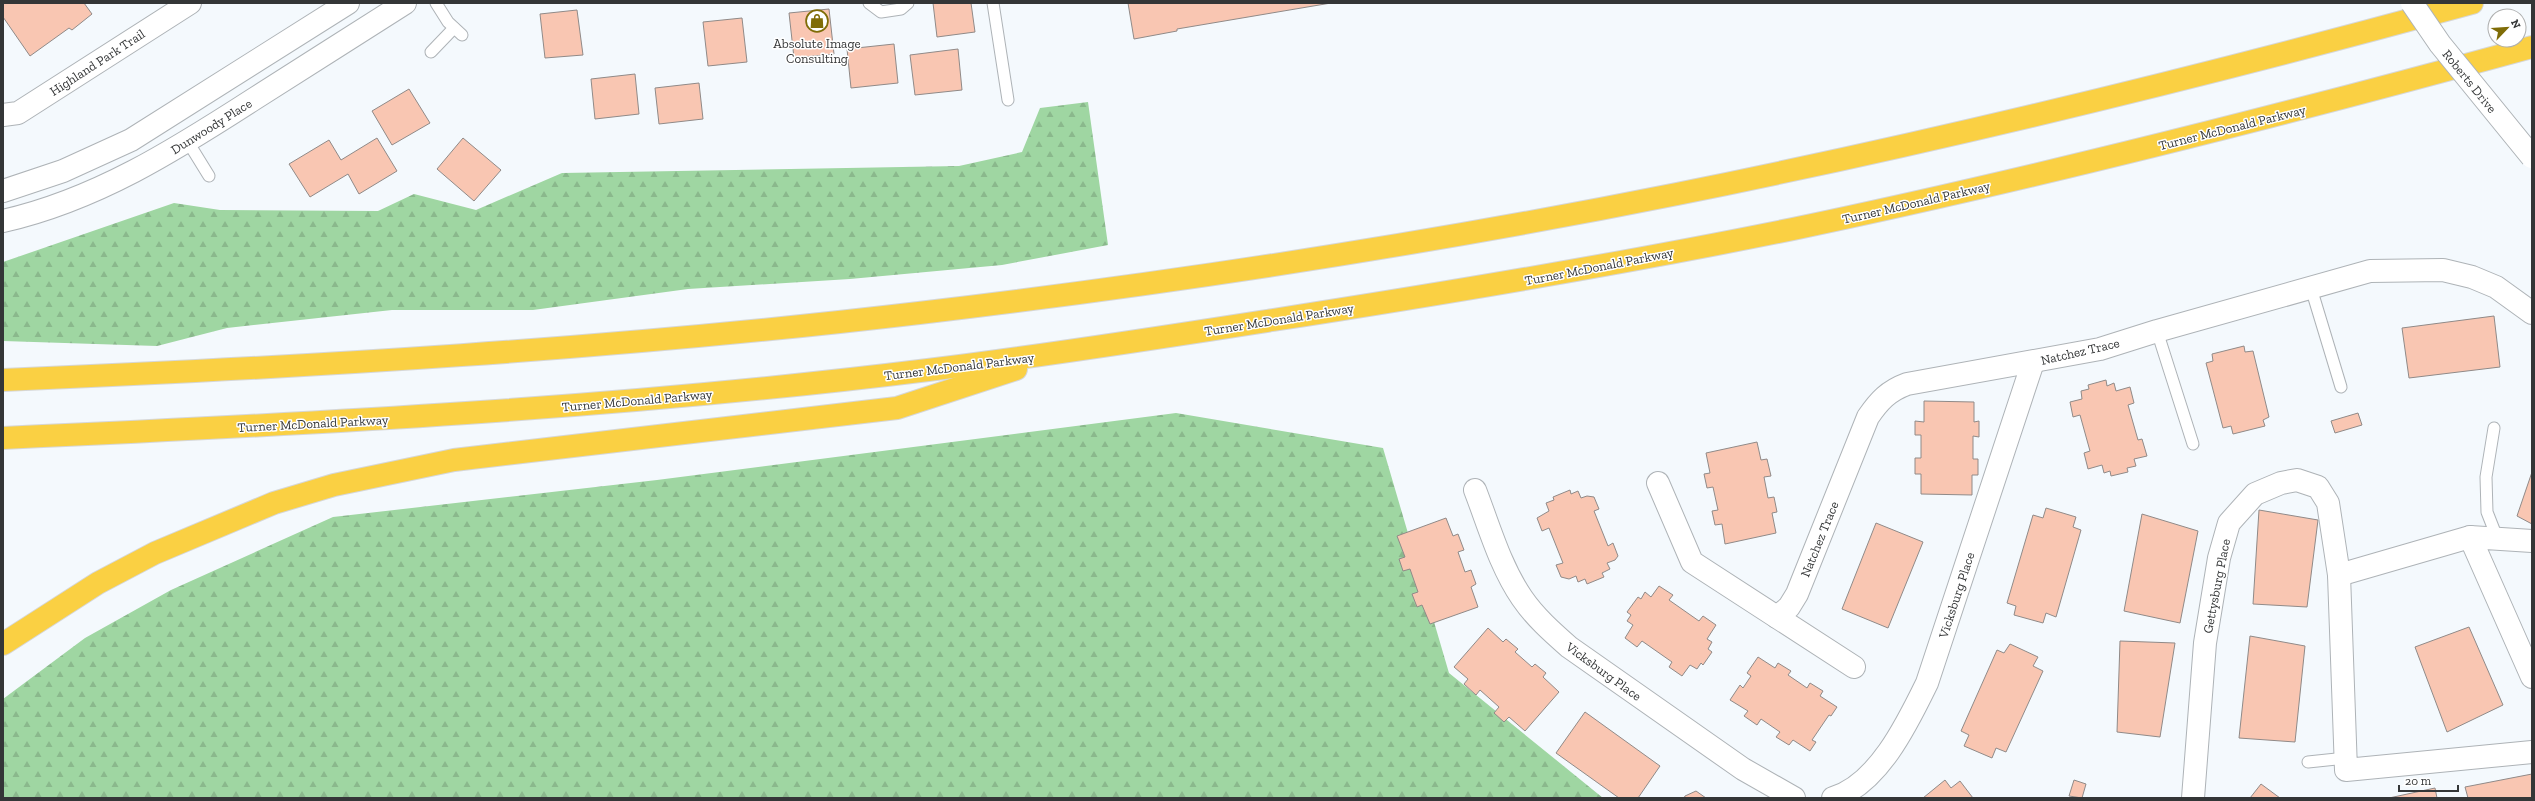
<svg xmlns="http://www.w3.org/2000/svg" width="2535" height="801" font-family="'Zilla Slab',serif">
  <style>
    .forest { fill: url(#forest-firs) }
    .building { fill: #f9c6b2; stroke: #908a88 }
    .lines { fill: none; stroke-linecap: round; stroke-linejoin: round }
    .lane-casing { stroke: #aeb3b7; stroke-width: 13 }
    .street-casing { stroke: #aeb3b7; stroke-width: 24 }
    .secondary-casing { stroke: #aeb3b7; stroke-width: 24 }
    .highway-casing { stroke: #d6d7d7; stroke-width: 24 }
    .lane { stroke: #fff; stroke-width: 11 }
    .street { stroke: #fff; stroke-width: 22 }
    .secondary { stroke: #fff; stroke-width: 22 }
    .highway { stroke: #fad043; stroke-width: 22 }
    .secondary-bridge-casing { stroke: #aeb3b7; stroke-width: 24; stroke-linecap: butt }
    .secondary-bridge { stroke: #fff; stroke-width: 22 }
    .labels { text-anchor: middle; stroke-width: 3; stroke-linejoin: round; paint-order: stroke }
    .poi-label { font-size: 13px; fill: #343637; stroke: #fff }
    .street-label { font-size: 13px; fill: #343637; stroke: #fff }
  </style>
  <defs>
    <pattern id="forest-firs" width="22" height="20" patternUnits="userSpaceOnUse"><rect width="22" height="20" fill="#9fd6a2"/><path d="M5 1l3.5 6h-7zM16 11l3.5 6h-7z" fill="#8ab88c"/></pattern>
  </defs>
  <rect width="100%" height="100%" fill="#f4f9fd"/>
  <!-- forest -->
  <g class="forest">
    <path d="M 1088,102 L 1108,245 L 1002,265 L 850,279 L 688,289 L 533,310 L 392,310 L 227,328 L 157,346 L 3,341 L 3,262 L 174,203 L 220,210 L 378,211 L 414,194 L 476,210 L 562,173 L 959,166 L 1022,152 L 1040,108 Z"/>
    <path d="M 1176,413 L 1383,448 L 1449,673 L 1603,798 L 3,798 L 3,699 L 85,638 L 171,590 L 333,517 L 657,480 Z"/>
  </g>
  <!-- building -->
  <g class="building">
    <path d="M 3,3 L 84,3 L 92,14 L 72,30 L 69,28 L 30,56 L 3,17 Z"/>
    <path d="M 933,3 L 971,3 L 975,32 L 937,37 Z"/>
    <path d="M 1128,3 L 1331,3 L 1177,29 L 1177,31 L 1134,39 Z"/>
    <path d="M 829,9 L 834,54 L 794,58 L 789,13 Z"/>
    <path d="M 577,10 L 583,55 L 545,58 L 540,14 Z"/>
    <path d="M 742,18 L 747,62 L 708,66 L 703,22 Z"/>
    <path d="M 894,44 L 898,83 L 851,88 L 847,49 Z"/>
    <path d="M 958,49 L 962,90 L 915,95 L 910,55 Z"/>
    <path d="M 635,74 L 639,114 L 595,119 L 591,79 Z"/>
    <path d="M 699,83 L 703,119 L 659,124 L 655,88 Z"/>
    <path d="M 409,89 L 430,123 L 392,145 L 372,111 Z"/>
    <path d="M 377,138 L 397,171 L 359,194 L 348,174 L 310,197 L 289,164 L 329,140 L 341,160 Z"/>
    <path d="M 463,138 L 501,170 L 474,201 L 437,169 Z"/>
    <path d="M 2494,316 L 2500,367 L 2409,378 L 2402,328 Z"/>
    <path d="M 2244,346 L 2245,352 L 2253,351 L 2269,417 L 2263,420 L 2265,426 L 2233,434 L 2231,426 L 2223,428 L 2206,363 L 2213,361 L 2212,354 Z"/>
    <path d="M 2106,380 L 2107,386 L 2114,383 L 2116,391 L 2130,387 L 2134,403 L 2128,405 L 2138,440 L 2142,439 L 2147,456 L 2134,459 L 2136,466 L 2127,468 L 2128,472 L 2111,476 L 2110,471 L 2104,473 L 2102,465 L 2088,469 L 2084,453 L 2090,451 L 2080,415 L 2073,417 L 2070,402 L 2082,399 L 2081,391 L 2089,389 L 2088,385 Z"/>
    <path d="M 1924,401 L 1974,402 L 1974,422 L 1979,421 L 1979,437 L 1973,436 L 1973,459 L 1978,459 L 1978,475 L 1972,475 L 1972,495 L 1921,494 L 1921,474 L 1915,474 L 1915,458 L 1921,458 L 1921,435 L 1915,435 L 1915,421 L 1924,422 Z"/>
    <path d="M 2358,413 L 2362,425 L 2335,433 L 2331,421 Z"/>
    <path d="M 1757,442 L 1761,460 L 1767,459 L 1771,476 L 1764,477 L 1768,498 L 1774,497 L 1777,512 L 1772,513 L 1776,533 L 1725,544 L 1722,524 L 1715,525 L 1712,511 L 1718,510 L 1713,487 L 1707,488 L 1704,474 L 1710,473 L 1706,453 Z"/>
    <path d="M 2532,472 L 2532,524 L 2517,516 Z"/>
    <path d="M 1570,490 L 1571,494 L 1578,491 L 1581,498 L 1587,496 L 1594,497 L 1599,509 L 1594,511 L 1608,546 L 1613,543 L 1618,556 L 1615,560 L 1607,563 L 1610,569 L 1602,573 L 1604,577 L 1587,584 L 1585,579 L 1578,582 L 1576,576 L 1569,579 L 1561,577 L 1556,565 L 1563,563 L 1549,528 L 1542,531 L 1537,518 L 1549,511 L 1546,503 L 1554,500 L 1553,497 Z"/>
    <path d="M 2046,508 L 2076,517 L 2073,527 L 2081,530 L 2056,617 L 2046,613 L 2043,623 L 2014,615 L 2016,606 L 2007,603 L 2033,515 L 2043,518 Z"/>
    <path d="M 2259,510 L 2318,520 L 2307,607 L 2253,604 Z"/>
    <path d="M 2142,514 L 2198,531 L 2180,623 L 2124,611 Z"/>
    <path d="M 1446,518 L 1453,536 L 1458,534 L 1464,550 L 1458,552 L 1465,572 L 1471,570 L 1476,584 L 1471,587 L 1478,607 L 1430,624 L 1422,605 L 1417,607 L 1412,594 L 1418,592 L 1410,569 L 1403,571 L 1399,559 L 1405,557 L 1397,536 Z"/>
    <path d="M 1876,523 L 1923,542 L 1888,628 L 1842,609 Z"/>
    <path d="M 1659,586 L 1673,595 L 1669,600 L 1699,621 L 1703,616 L 1716,625 L 1707,639 L 1712,642 L 1708,649 L 1712,652 L 1703,665 L 1701,663 L 1697,669 L 1690,665 L 1682,676 L 1669,667 L 1672,662 L 1642,641 L 1637,647 L 1625,638 L 1633,625 L 1627,621 L 1631,615 L 1627,612 L 1638,597 L 1641,599 L 1645,592 L 1651,597 Z"/>
    <path d="M 2469,627 L 2503,705 L 2447,732 L 2415,647 Z"/>
    <path d="M 1488,628 L 1503,642 L 1506,639 L 1518,649 L 1515,652 L 1532,667 L 1535,664 L 1546,673 L 1543,677 L 1559,692 L 1525,731 L 1509,717 L 1504,722 L 1494,713 L 1499,707 L 1480,690 L 1476,695 L 1464,684 L 1468,679 L 1454,667 Z"/>
    <path d="M 2250,636 L 2305,646 L 2295,742 L 2239,738 Z"/>
    <path d="M 2120,641 L 2175,643 L 2160,737 L 2117,732 Z"/>
    <path d="M 2010,644 L 2038,657 L 2033,666 L 2043,671 L 2006,752 L 1996,748 L 1992,758 L 1964,746 L 1969,735 L 1961,731 L 1997,650 L 2004,653 Z"/>
    <path d="M 1758,657 L 1775,668 L 1778,663 L 1791,671 L 1788,675 L 1807,688 L 1810,683 L 1823,691 L 1820,696 L 1837,707 L 1831,716 L 1829,715 L 1812,740 L 1816,742 L 1810,751 L 1793,740 L 1789,745 L 1776,737 L 1780,732 L 1761,719 L 1757,725 L 1744,716 L 1748,711 L 1730,700 L 1740,685 L 1743,688 L 1751,676 L 1747,673 Z"/>
    <path d="M 1585,712 L 1660,766 L 1638,798 L 1619,798 L 1556,753 Z"/>
    <path d="M 2532,774 L 2532,798 L 2468,798 L 2465,787 Z"/>
    <path d="M 1945,780 L 1951,788 L 1960,781 L 1973,798 L 1923,798 Z"/>
    <path d="M 2074,780 L 2086,784 L 2082,798 L 2069,796 Z"/>
    <path d="M 2261,784 L 2280,798 L 2250,798 Z"/>
    <path d="M 2435,788 L 2437,798 L 2389,798 Z"/>
    <path d="M 1696,791 L 1706,798 L 1684,798 L 1685,796 Z"/>
  </g>
  <g class="lines">
    <!-- lane casing -->
    <g class="lane-casing">
      <g id="lane">
        <path d="M 436,3 L 448,22 L 462,35"/>
        <path d="M 869,3 L 881,12 L 901,9 L 908,3"/>
        <path d="M 993,3 L 1008,100"/>
        <path d="M 431,52 L 454,28"/>
        <path d="M 188,142 L 209,176"/>
        <path d="M 2311,288 L 2341,387"/>
        <path d="M 2157,331 L 2193,444"/>
        <path d="M 2494,428 L 2486,477 L 2487,512 L 2498,540"/>
        <path d="M 2308,762 L 2346,758"/>
      </g>
    </g>
    <!-- street casing -->
    <g class="street-casing">
      <g id="street">
        <path d="M 3,115 L 18,113 L 190,3"/>
        <path d="M 1658,483 L 1692,562 L 1854,667"/>
        <path d="M 1475,490 C 1489,526 1500,566 1522,598 C 1535,617 1552,632 1569,647 L 1743,769 L 1794,798"/>
        <path d="M 2532,541 L 2470,537 L 2532,677"/>
        <path d="M 2339,575 L 2470,537"/>
        <path d="M 1777,617 L 1789,607 L 1797,594 L 1868,417 C 1879,401 1888,391 1907,384 L 2100,349 L 2157,331 L 2370,271 L 2443,270 L 2472,277 L 2496,287 L 2532,313"/>
        <path d="M 1833,798 C 1878,785 1908,722 1927,683 L 2033,362"/>
        <path d="M 2193,798 L 2205,643 L 2219,558 L 2229,523 L 2255,494 L 2281,483 L 2297,480 L 2318,487 L 2328,503 L 2339,575 L 2346,770 L 2532,752"/>
      </g>
    </g>
    <!-- secondary casing -->
    <g class="secondary-casing">
      <g id="secondary">
        <path d="M 3,191 L 63,171 L 131,140 L 348,3"/>
        <path d="M 3,221 C 96,200 175,150 254,99 C 304,67 355,35 405,3"/>
      </g>
    </g>
    <!-- highway casing -->
    <g class="highway-casing">
      <g id="highway">
        <path d="M 3,380 C 309,367 614,349 919,313 C 1173,283 1427,244 1677,194 C 1945,140 2209,75 2472,3"/>
        <path d="M 3,438 C 312,424 621,408 928,370 C 1044,356 1158,338 1273,320 C 1447,293 1621,264 1793,229 C 2042,177 2287,114 2532,47"/>
        <path d="M 3,644 L 98,583 L 155,553 L 274,503 L 334,485 L 454,460 L 897,408 L 1016,369"/>
      </g>
    </g>
    <!-- lane -->
    <use href="#lane" class="lane"/>
    <!-- street -->
    <use href="#street" class="street"/>
    <!-- secondary -->
    <use href="#secondary" class="secondary"/>
    <!-- highway -->
    <use href="#highway" class="highway"/>
    <!-- secondary-bridge casing -->
    <g class="secondary-bridge-casing">
      <path id="secondary-bridge" d="M 2412,3 L 2440,44 L 2532,157"/>
    </g>
    <!-- secondary-bridge -->
    <use href="#secondary-bridge" class="secondary-bridge"/>
  </g>
  <!-- icons -->
  <defs>
    <g id="shop-ring" transform="scale(1.15)"><circle r="9.5" fill="#fff" stroke="#7f6c07" stroke-width="1.5"/><path d="M-5-2.5h2.3a2.7 3.5 0 0 1 5.4 0H5L5.5 6h-11ZM-1.5-2.5h3a1.5 2.3 0 0 0-3 0Z" fill="#7f6c07"/></g>
  </defs>
  <g fill-rule="evenodd">
    <use href="#shop-ring" x="817" y="21"/>
  </g>
  <g class="labels">
    <!-- poi labels -->
    <g class="poi-label">
      <text x="817" y="48">Absolute Image<tspan x="817" dy="15">Consulting</tspan></text>
    </g>
    <!-- street labels -->
    <g class="street-label">
      <text transform="translate(97 62) rotate(-33)" y="5">Highland Park Trail</text>
      <text transform="translate(2470 81) rotate(51)" y="5">Roberts Drive</text>
      <text transform="translate(211 126) rotate(-32)" y="5">Dunwoody Place</text>
      <text transform="translate(2232 127) rotate(-14)" y="5">Turner McDonald Parkway</text>
      <text transform="translate(1916 202) rotate(-13)" y="5">Turner McDonald Parkway</text>
      <text transform="translate(1599 266) rotate(-11)" y="5">Turner McDonald Parkway</text>
      <text transform="translate(1279 319) rotate(-9)" y="5">Turner McDonald Parkway</text>
      <text transform="translate(2080 351) rotate(-13)" y="5">Natchez Trace</text>
      <text transform="translate(959 366) rotate(-7)" y="5">Turner McDonald Parkway</text>
      <text transform="translate(637 400) rotate(-5)" y="5">Turner McDonald Parkway</text>
      <text transform="translate(313 423) rotate(-3)" y="5">Turner McDonald Parkway</text>
      <text transform="translate(1819 539) rotate(-68)" y="5">Natchez Trace</text>
      <text transform="translate(2216 586) rotate(-79)" y="5">Gettysburg Place</text>
      <text transform="translate(1956 595) rotate(-72)" y="5">Vicksburg Place</text>
      <text transform="translate(1604 671) rotate(36)" y="5">Vicksburg Place</text>
    </g>
  </g>
  <!-- border -->
  <rect width="2535" height="801" fill="none" stroke="#343637" stroke-width="8"/>
  <!-- north arrow -->
  <g transform="translate(2507 28) rotate(65)"><circle r="19" fill="#ffffff" stroke="#aeafaf"/>
  <path d="M0-3L7 15L0 10L-7 15Z" fill="#7f6c07"/>
  <text y="-6" font-size="11" font-weight="bold" text-anchor="middle" fill="#343637">N</text>
  </g>
  <!-- scale -->
  <path d="M2399 785v6h59v-6" fill="none" stroke="#343637" stroke-width="2"/>
  <text x="2405" y="785" font-size="12" fill="#343637" stroke="#ffffff" stroke-width="3" paint-order="stroke">20 m</text>
</svg>
